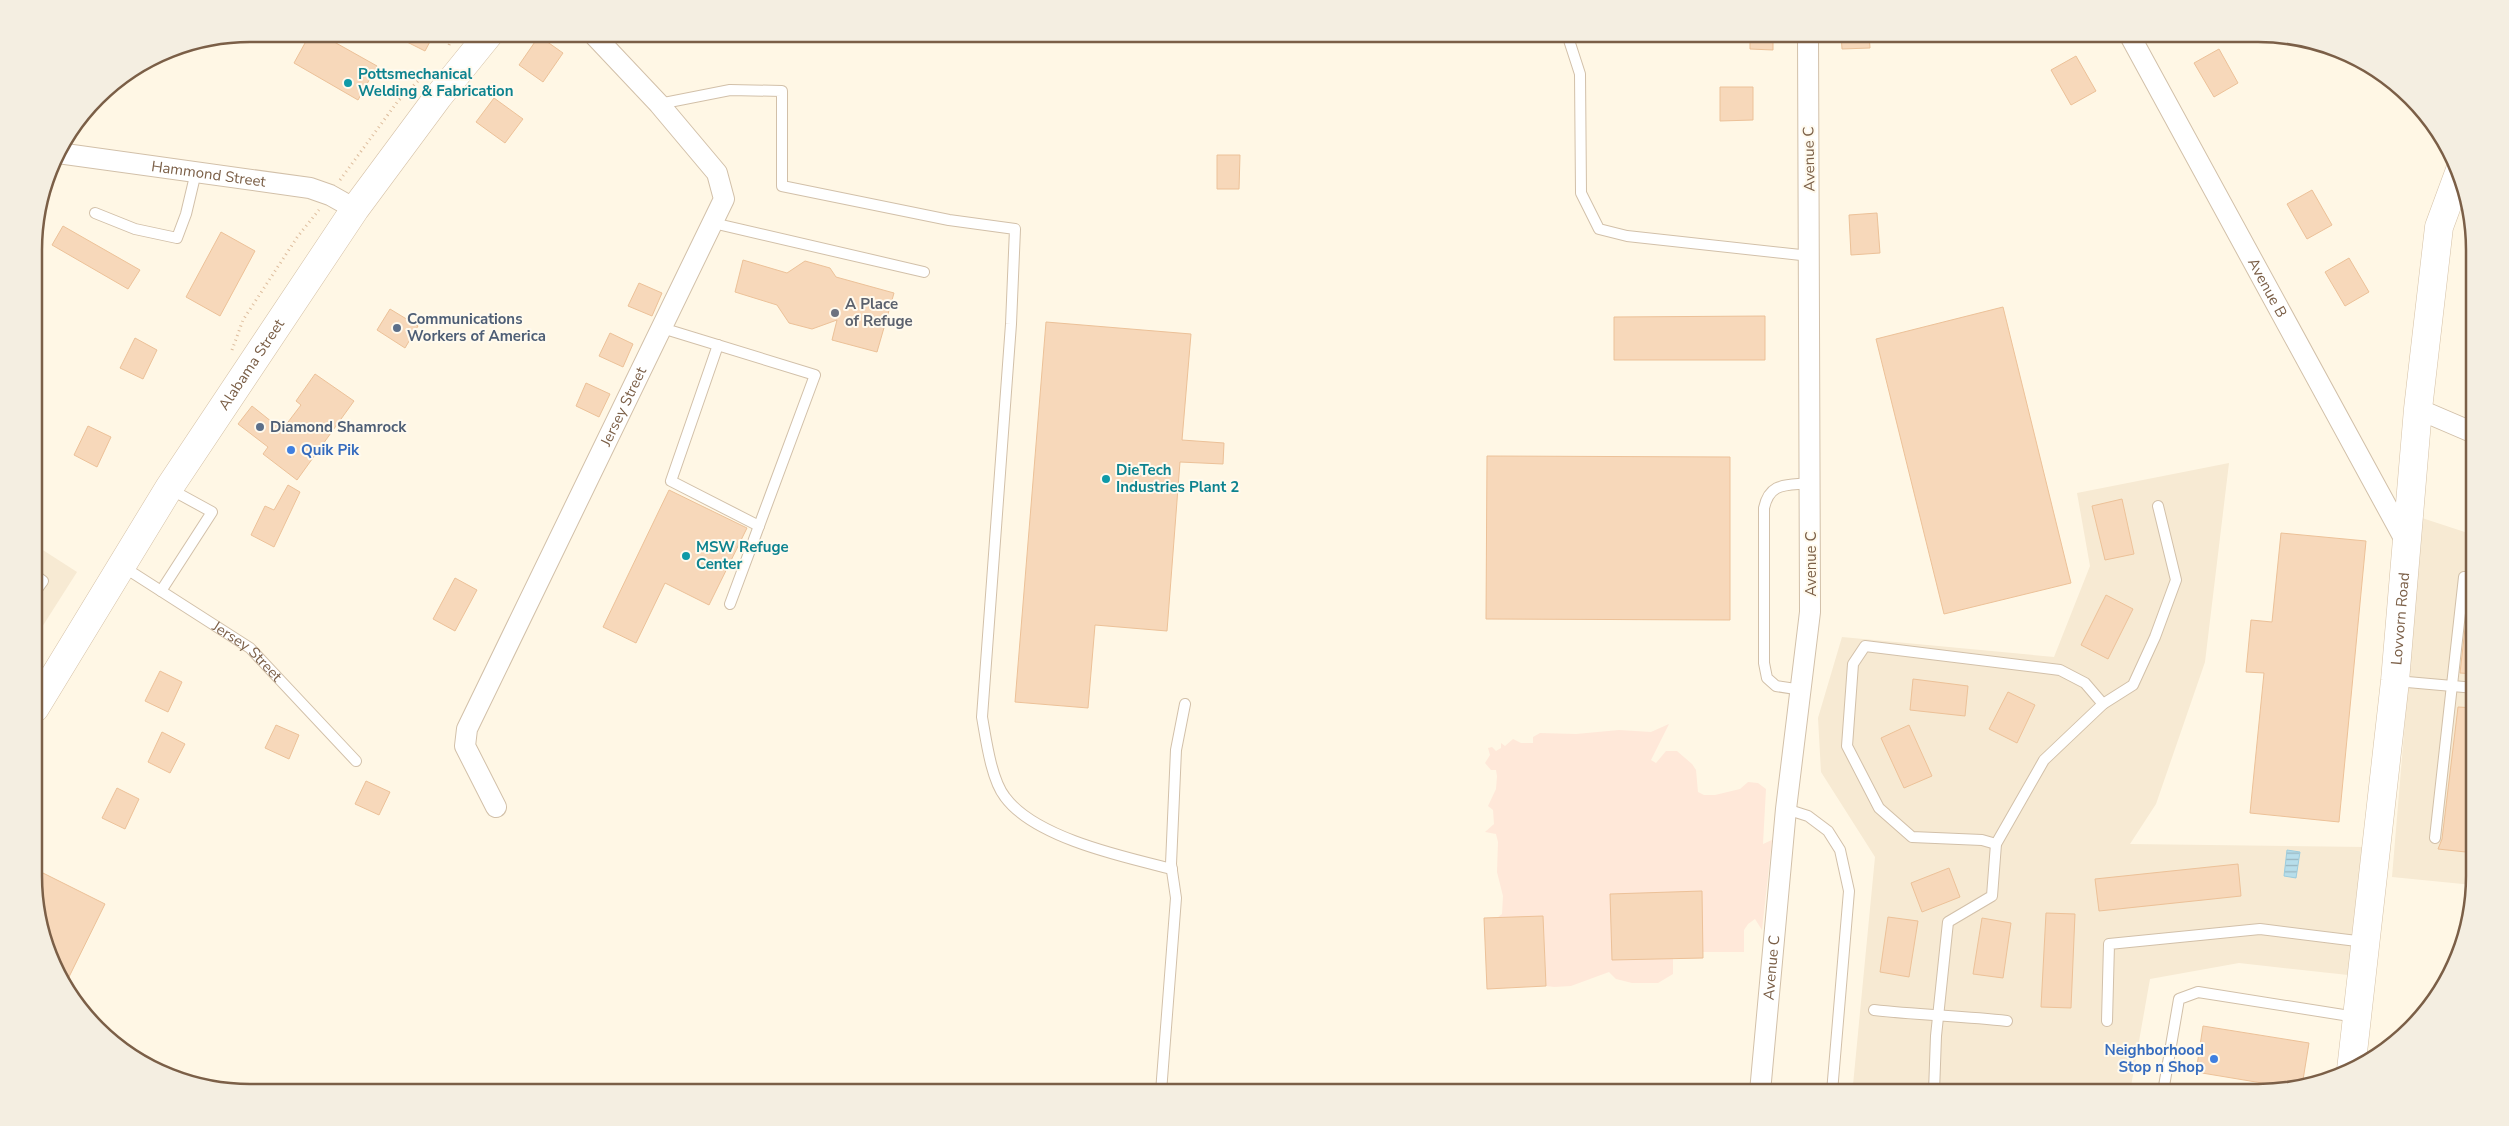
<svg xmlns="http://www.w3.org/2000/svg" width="2509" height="1126" font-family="'Nunito Sans',sans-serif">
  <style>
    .residential { fill: #f7ead3 }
    .commercial { fill: #ffe8d9 }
    .water { fill: url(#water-rules); stroke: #9ccdde }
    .building { fill: #f7d8ba; stroke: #ecc198 }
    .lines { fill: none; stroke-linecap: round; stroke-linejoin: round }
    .lane-casing { stroke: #d2c0a9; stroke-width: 12 }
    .street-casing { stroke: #d2c0a9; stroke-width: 22 }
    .secondary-casing { stroke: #d5c1a6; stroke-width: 29 }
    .path { stroke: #ddbc9c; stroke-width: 3; stroke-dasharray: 1 4; stroke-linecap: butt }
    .lane { stroke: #fff; stroke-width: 10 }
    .street { stroke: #fff; stroke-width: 20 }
    .secondary { stroke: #fff; stroke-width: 28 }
    .culture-dot { fill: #0f9aa8; stroke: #fffaee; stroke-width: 2 }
    .worship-dot { fill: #6b7280; stroke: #fffaee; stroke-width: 2 }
    .service-dot { fill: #5c6f8a; stroke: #fffaee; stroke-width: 2 }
    .shop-dot { fill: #3f7fe0; stroke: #fffaee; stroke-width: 2 }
    .labels { text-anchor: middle; stroke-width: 4; stroke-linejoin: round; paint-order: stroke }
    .culture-label { font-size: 15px; font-weight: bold; fill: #0d838f; stroke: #fffaee; text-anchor: start }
    .street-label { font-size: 15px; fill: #7b5f47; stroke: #fffaee }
    .worship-label { font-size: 15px; font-weight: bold; fill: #5b616d; stroke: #fffaee; text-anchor: start }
    .service-label { font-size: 15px; font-weight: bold; fill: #4e5e75; stroke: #fffaee; text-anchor: start }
    .shop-label { font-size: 15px; font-weight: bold; fill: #366cbe; stroke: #fffaee; text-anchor: start }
    .rim { fill: none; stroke: #7b5f47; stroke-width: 2.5 }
  </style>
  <defs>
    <pattern id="water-rules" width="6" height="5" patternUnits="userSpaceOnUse" patternTransform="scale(1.25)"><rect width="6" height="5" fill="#b7deeb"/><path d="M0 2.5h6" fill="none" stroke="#9ab7c0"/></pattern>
  </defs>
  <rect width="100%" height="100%" fill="#fff7e5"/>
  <!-- residential -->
  <g class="residential">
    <path d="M 2229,463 L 2205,662 L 2156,804 L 2130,844 L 2366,847 L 2348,975 L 2239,963 L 2150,979 L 2130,1092 L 2092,1092 L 2019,1086 L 1853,1085 L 1875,857 L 1821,772 L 1818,718 L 1842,637 L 2054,657 L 2090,566 L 2077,493 Z"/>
    <path d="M 2422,518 L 2474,535 L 2475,876 L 2473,885 L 2392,877 Z"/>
    <path d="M 35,545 L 77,572 L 35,638 Z"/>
  </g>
  <!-- commercial -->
  <path class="commercial" d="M 1669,724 L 1651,760 L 1656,763 L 1666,751 L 1677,751 L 1692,764 L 1696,770 L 1698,792 L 1704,795 L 1715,795 L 1740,789 L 1748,782 L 1758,783 L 1766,789 L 1763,844 L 1772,840 L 1762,930 L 1755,919 L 1748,924 L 1744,930 L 1744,952 L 1696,952 L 1673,956 L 1673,974 L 1658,983 L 1632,983 L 1616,979 L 1609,972 L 1571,986 L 1554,987 L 1546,986 L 1543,984 L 1487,985 L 1485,918 L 1498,917 L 1502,914 L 1503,896 L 1497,872 L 1498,842 L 1496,834 L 1485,832 L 1494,824 L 1493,810 L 1488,806 L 1496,789 L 1497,776 L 1496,770 L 1491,770 L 1485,763 L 1490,755 L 1488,748 L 1492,747 L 1496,751 L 1501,748 L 1501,743 L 1505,746 L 1513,739 L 1521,743 L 1533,743 L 1533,737 L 1540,733 L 1576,734 L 1619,730 L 1651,732 Z"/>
  <!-- water -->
  <path class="water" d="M 2287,850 L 2300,852 L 2296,878 L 2284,876 Z"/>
  <!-- building -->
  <g class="building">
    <path d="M 310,34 L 320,34 L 377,66 L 358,100 L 294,63 Z"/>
    <path d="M 391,34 L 434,34 L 425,51 Z"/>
    <path d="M 1750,34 L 1773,34 L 1773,50 L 1750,49 Z"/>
    <path d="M 1841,34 L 1869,34 L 1870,48 L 1842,49 Z"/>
    <path d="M 539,36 L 563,53 L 543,82 L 519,65 Z"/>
    <path d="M 2219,49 L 2238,83 L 2214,97 L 2194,63 Z"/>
    <path d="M 2076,56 L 2096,91 L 2071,105 L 2051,70 Z"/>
    <path d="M 1720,87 L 1753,87 L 1753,120 L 1720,121 Z"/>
    <path d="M 494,98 L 523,119 L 505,143 L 476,122 Z"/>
    <path d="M 1217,155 L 1240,155 L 1239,189 L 1217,189 Z"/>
    <path d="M 2312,190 L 2332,225 L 2307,239 L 2287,204 Z"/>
    <path d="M 1877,213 L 1880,253 L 1851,255 L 1849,215 Z"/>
    <path d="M 63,226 L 140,270 L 128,289 L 52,245 Z"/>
    <path d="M 221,232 L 255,251 L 220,316 L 186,297 Z"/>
    <path d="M 2349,258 L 2369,292 L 2345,306 L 2325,272 Z"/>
    <path d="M 743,260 L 787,273 L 805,261 L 830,268 L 836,277 L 894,293 L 877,352 L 832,340 L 837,320 L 812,329 L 789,323 L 777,305 L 735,292 Z"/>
    <path d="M 639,283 L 662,293 L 652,316 L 628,306 Z"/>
    <path d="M 2003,307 L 2071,583 L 1944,614 L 1876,339 Z"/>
    <path d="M 390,309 L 418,326 L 405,348 L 377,330 Z"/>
    <path d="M 1765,316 L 1765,360 L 1614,360 L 1614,317 Z"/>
    <path d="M 1046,322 L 1191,334 L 1182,440 L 1224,443 L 1223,464 L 1180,462 L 1167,631 L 1095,625 L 1088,708 L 1015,702 Z"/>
    <path d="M 610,333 L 633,344 L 623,367 L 599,356 Z"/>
    <path d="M 135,338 L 157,350 L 143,379 L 120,368 Z"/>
    <path d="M 315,374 L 354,401 L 297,480 L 263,454 L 268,447 L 238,424 L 252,406 L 282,430 L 301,405 L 296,401 Z"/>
    <path d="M 586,383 L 610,394 L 599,417 L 576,406 Z"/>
    <path d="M 88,426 L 111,437 L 97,467 L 74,455 Z"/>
    <path d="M 1487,456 L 1730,457 L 1730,620 L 1486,619 Z"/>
    <path d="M 288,485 L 300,492 L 274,547 L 251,535 L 265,506 L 274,510 Z"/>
    <path d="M 669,490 L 747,528 L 709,605 L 665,583 L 636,643 L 603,627 Z"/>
    <path d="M 2122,499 L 2134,554 L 2105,560 L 2092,506 Z"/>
    <path d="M 2281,533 L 2366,541 L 2339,822 L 2250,813 L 2264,673 L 2246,672 L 2251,620 L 2272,622 Z"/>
    <path d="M 455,578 L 477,590 L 455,631 L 433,619 Z"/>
    <path d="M 2106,595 L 2133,609 L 2108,659 L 2081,645 Z"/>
    <path d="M 2466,620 L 2475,621 L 2475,674 L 2460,673 Z"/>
    <path d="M 160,671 L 182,682 L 168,712 L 145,701 Z"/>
    <path d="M 1913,679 L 1968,686 L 1965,716 L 1910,710 Z"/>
    <path d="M 2008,692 L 2035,705 L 2017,743 L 1989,729 Z"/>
    <path d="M 2458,707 L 2475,708 L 2475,853 L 2438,849 L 2442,839 Z"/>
    <path d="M 276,725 L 299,735 L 289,759 L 265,748 Z"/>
    <path d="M 1909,725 L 1932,776 L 1904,788 L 1881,738 Z"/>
    <path d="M 162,732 L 185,744 L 170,773 L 148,762 Z"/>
    <path d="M 366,781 L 390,792 L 379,815 L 355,804 Z"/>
    <path d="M 117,788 L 139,799 L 125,829 L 102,818 Z"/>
    <path d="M 2238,864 L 2241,896 L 2099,911 L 2095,879 Z"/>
    <path d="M 1949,868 L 1960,897 L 1922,912 L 1911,883 Z"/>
    <path d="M 43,873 L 105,904 L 65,985 L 50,958 L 36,904 L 36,888 Z"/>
    <path d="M 1702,891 L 1703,958 L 1612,960 L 1610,894 Z"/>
    <path d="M 2046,913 L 2075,914 L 2071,1008 L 2041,1007 Z"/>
    <path d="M 1543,916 L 1546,986 L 1487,989 L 1484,918 Z"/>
    <path d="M 1888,917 L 1918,921 L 1909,977 L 1880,972 Z"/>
    <path d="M 1982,918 L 2011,923 L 2003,978 L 1973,974 Z"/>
    <path d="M 2203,1026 L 2309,1043 L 2302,1086 L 2292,1088 L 2196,1072 Z"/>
  </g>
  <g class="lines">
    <!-- lane casing -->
    <g class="lane-casing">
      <g id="lane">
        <path d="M 1567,34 L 1580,74 L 1581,193 L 1599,229 L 1627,236 L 1810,256"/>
        <path d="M 659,104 L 730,90 L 782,91 L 782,186 L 949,220 L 1015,229 L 1011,324 L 982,717 C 986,739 991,779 1005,797 C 1035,838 1124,857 1172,869"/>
        <path d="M 95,213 L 135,229 L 177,238 L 186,214 L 196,172"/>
        <path d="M 713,223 L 924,272"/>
        <path d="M 662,328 L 815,375 L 730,604"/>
        <path d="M 718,345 L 671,481 L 759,526"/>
        <path id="s1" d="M 122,566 L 250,648 L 356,761"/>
        <path d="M 35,575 L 43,581 L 35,592"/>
        <path d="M 161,591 L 212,512 L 170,489"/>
        <path d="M 2396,681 L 2475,688"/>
        <path d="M 1802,690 L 1776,686 L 1767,678 L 1764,663 L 1764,508 C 1770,481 1787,486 1811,483"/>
        <path d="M 1786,809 L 1808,816 L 1828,831 L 1840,850 L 1849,891 L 1832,1092"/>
        <path d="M 2435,838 L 2464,577"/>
        <path d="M 1996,844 L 1982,840 L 1912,837 L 1879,808 L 1847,746 L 1853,664 L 1865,646 L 2060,670 L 2085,683 L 2103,704"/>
        <path d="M 1874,1010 C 1918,1015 1962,1016 2007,1021"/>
        <path d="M 2107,1021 L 2109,944 L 2260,929 L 2365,942"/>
        <path d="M 1161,1092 L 1176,898 L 1171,864 L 1176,750 L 1185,704"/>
        <path d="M 1934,1092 L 1936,1036 L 1948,922 L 1992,896 L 1996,844 L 2044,760 L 2103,704 L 2133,685 L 2155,637 L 2176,580 L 2158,506"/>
        <path d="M 2163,1092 L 2179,999 L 2198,992 L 2356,1017"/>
      </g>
    </g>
    <!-- street casing -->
    <g class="street-casing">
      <g id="street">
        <path id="s2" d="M 2129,34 L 2405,540"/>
        <path id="s3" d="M 58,153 L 310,188 L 330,195 L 355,209"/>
        <path d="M 2418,409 L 2474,433"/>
        <path id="s4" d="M 496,807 L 465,746 L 467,729 L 724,199 L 717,173 L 659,104 L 593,34"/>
        <path id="s5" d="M 1760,1092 L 1786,809 L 1810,612 L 1808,34"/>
      </g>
    </g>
    <!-- secondary casing -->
    <g class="secondary-casing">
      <g id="secondary">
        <path id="s6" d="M 35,708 L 169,488 L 355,209 L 438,97 L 489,34"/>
        <path id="s7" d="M 2351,1070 L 2395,681 L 2418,409 L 2439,227 L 2460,170"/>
      </g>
    </g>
    <!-- path -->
    <g class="path">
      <path d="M 449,45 L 454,34"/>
      <path d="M 340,180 L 398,101 L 423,76"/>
      <path d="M 232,350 L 243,320 L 298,236 L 319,210"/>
    </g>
    <!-- lane -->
    <use href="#lane" class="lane"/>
    <!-- street -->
    <use href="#street" class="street"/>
    <!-- secondary -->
    <use href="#secondary" class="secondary"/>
  </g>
  <!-- markers -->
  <g class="culture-dot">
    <circle cx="348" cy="83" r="5"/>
    <circle cx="1106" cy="479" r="5"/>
    <circle cx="686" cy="556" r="5"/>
  </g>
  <circle class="worship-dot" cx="835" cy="313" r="5"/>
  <g class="service-dot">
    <circle cx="397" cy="328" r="5"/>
    <circle cx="260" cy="427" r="5"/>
  </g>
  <g class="shop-dot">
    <circle cx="291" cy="450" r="5"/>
    <circle cx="2214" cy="1059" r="5"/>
  </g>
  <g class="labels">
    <!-- culture labels -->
    <g class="culture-label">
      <text x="358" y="79">Pottsmechanical<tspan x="358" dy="17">Welding &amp; Fabrication</tspan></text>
      <text x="1116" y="475">DieTech<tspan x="1116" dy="17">Industries Plant 2</tspan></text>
      <text x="696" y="552">MSW Refuge<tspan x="696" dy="17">Center</tspan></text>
    </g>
    <!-- street labels -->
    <g class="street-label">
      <text transform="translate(1809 159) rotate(-91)" y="5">Avenue C</text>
      <text dy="5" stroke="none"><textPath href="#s3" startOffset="152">Hammond Street</textPath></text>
      <text dy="5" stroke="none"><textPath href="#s2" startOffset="289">Avenue B</textPath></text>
      <text dy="5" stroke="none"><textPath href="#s6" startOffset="406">Alabama Street</textPath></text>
      <text dy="5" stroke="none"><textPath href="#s4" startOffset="444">Jersey Street</textPath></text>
      <text transform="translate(1811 564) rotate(-90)" y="5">Avenue C</text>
      <text dy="5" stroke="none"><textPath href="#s7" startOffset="454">Lovvorn Road</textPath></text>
      <text dy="5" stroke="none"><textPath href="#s1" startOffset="152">Jersey Street</textPath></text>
      <text dy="5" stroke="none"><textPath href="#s5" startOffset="125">Avenue C</textPath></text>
    </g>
    <!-- worship labels -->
    <g class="worship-label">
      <text x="845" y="309">A Place<tspan x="845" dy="17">of Refuge</tspan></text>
    </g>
    <!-- service labels -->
    <g class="service-label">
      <text x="407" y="324">Communications<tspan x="407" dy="17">Workers of America</tspan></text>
      <text x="270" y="432">Diamond Shamrock</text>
    </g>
    <!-- shop labels -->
    <g class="shop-label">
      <text x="301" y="455">Quik Pik</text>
      <text x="2204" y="1055" text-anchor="end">Neighborhood<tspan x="2204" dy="17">Stop n Shop</tspan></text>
    </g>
  </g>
  <!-- crop -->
  <path d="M0 0H2509V1126H0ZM250 42H2258A208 208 0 0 1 2466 250V876A208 208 0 0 1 2258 1084H250A208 208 0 0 1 42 876V250A208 208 0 0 1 250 42Z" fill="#f4eee1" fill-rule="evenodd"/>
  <path class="rim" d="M250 42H2258A208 208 0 0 1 2466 250V876A208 208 0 0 1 2258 1084H250A208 208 0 0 1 42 876V250A208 208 0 0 1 250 42Z"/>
</svg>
